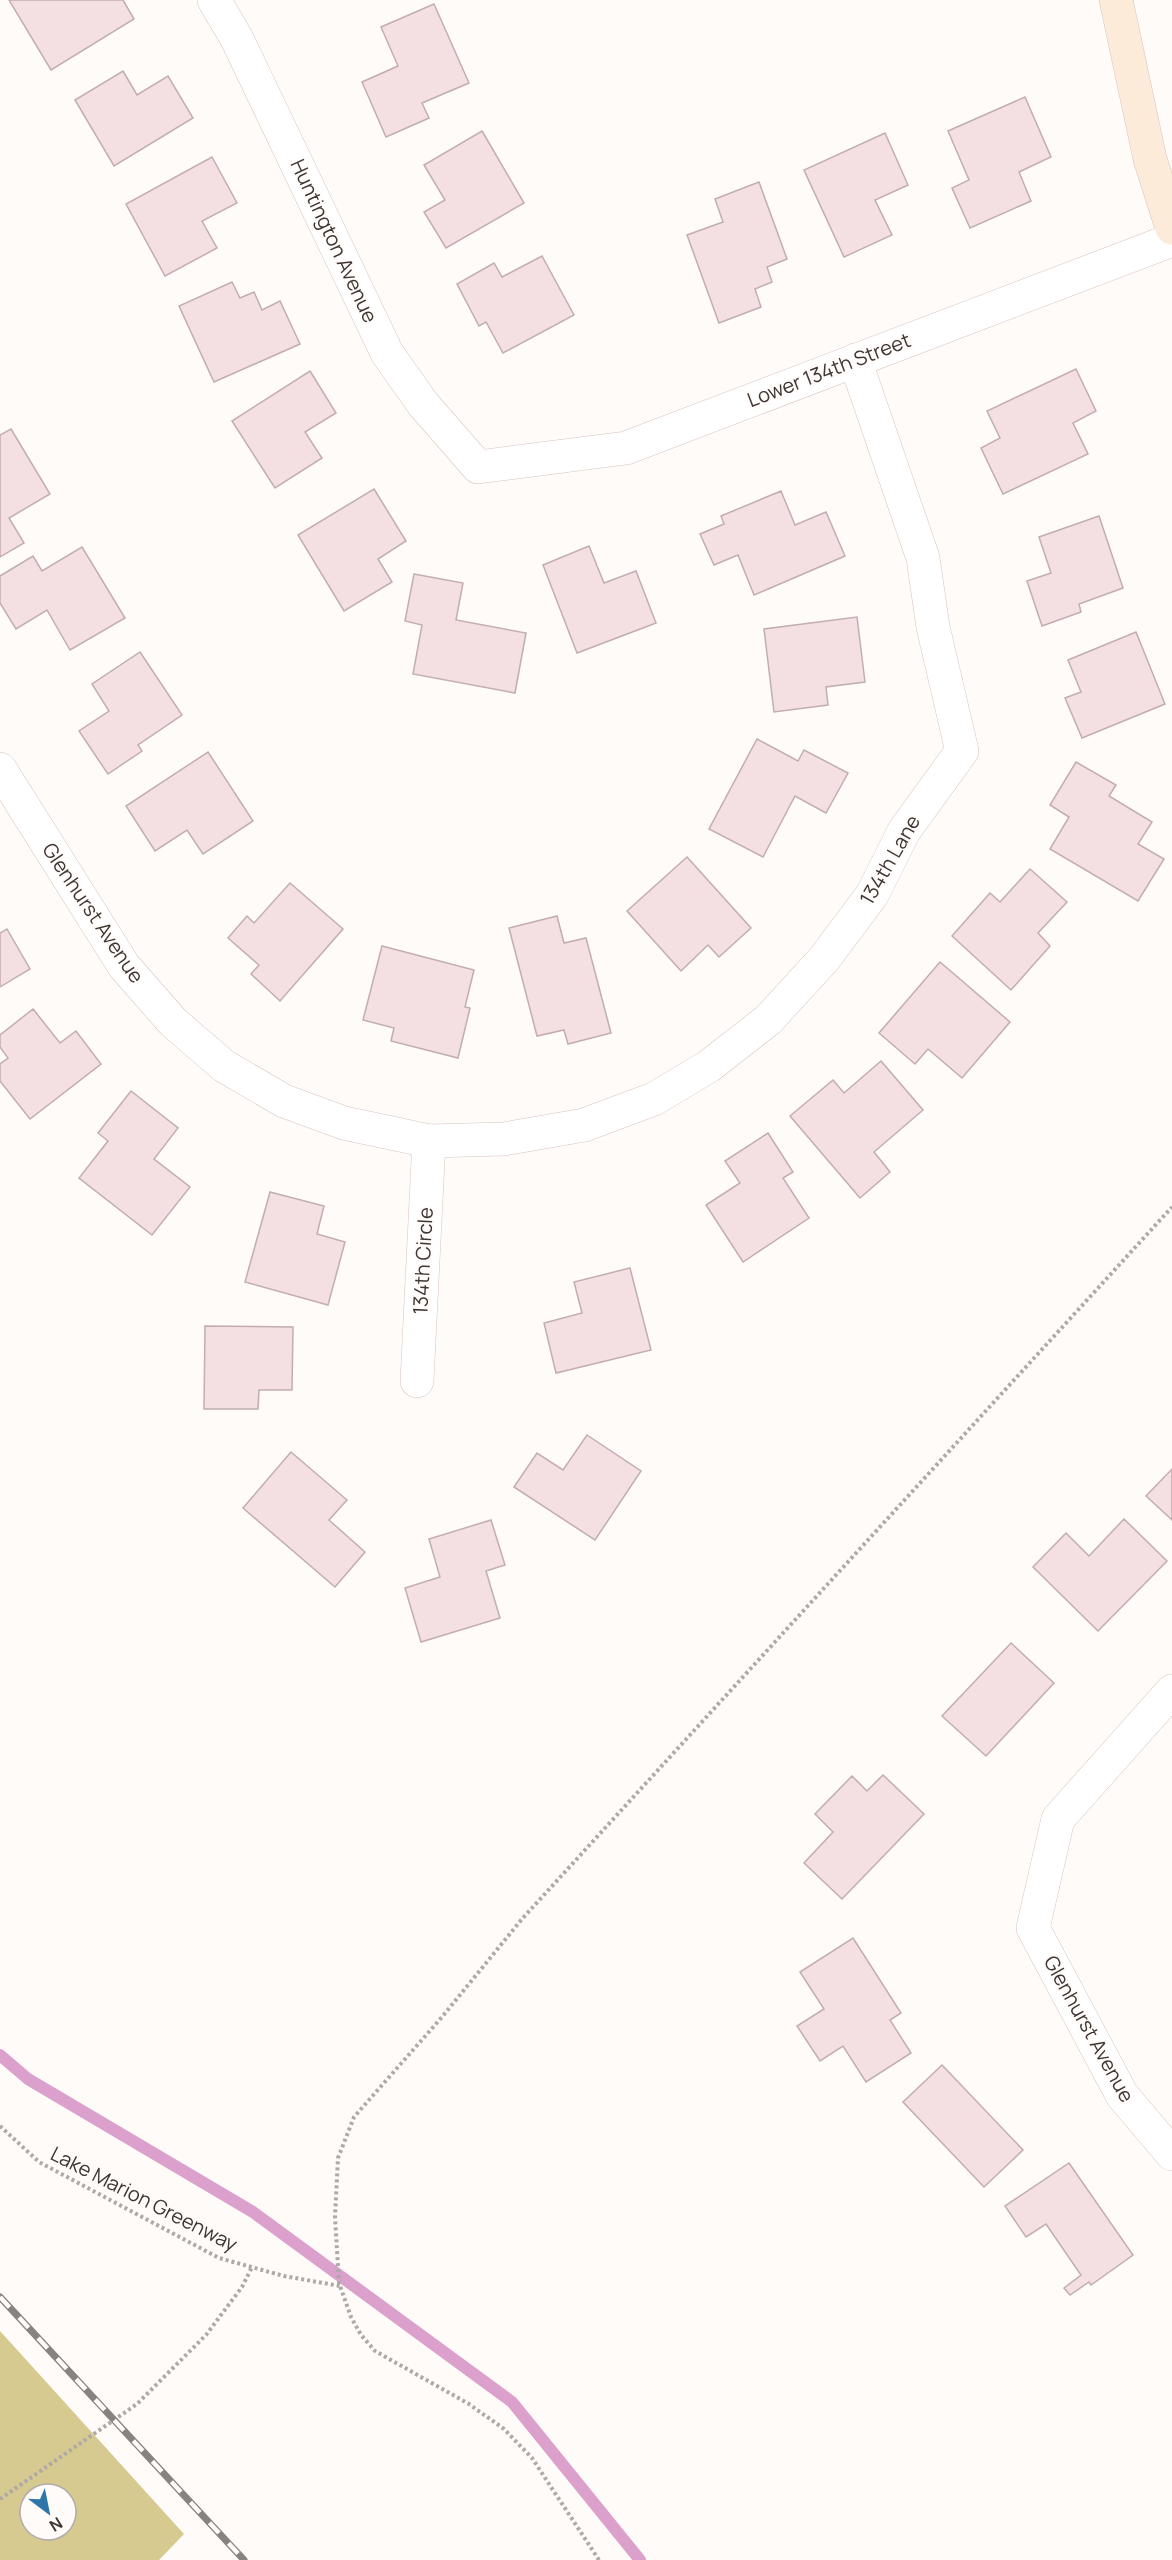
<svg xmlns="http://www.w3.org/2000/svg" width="1172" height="2560" font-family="Manrope,sans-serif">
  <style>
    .green { fill: #d6ca90; fill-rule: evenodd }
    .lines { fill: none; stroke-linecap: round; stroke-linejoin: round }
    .stream { stroke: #dca0cd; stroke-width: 12 }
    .building { fill: #f4dfe2; stroke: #c2adb0; stroke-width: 1.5 }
    .street-casing { stroke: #d8c4be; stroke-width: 34 }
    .secondary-casing { stroke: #d8c4be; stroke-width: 34 }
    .path { stroke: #aea9a7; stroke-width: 4; stroke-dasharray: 3 3; stroke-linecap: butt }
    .street { stroke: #fff; stroke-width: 33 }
    .secondary { stroke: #fcebd8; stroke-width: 33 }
    .rail-casing { stroke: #888280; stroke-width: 7 }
    .rail { stroke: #fffbf9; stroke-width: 4.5; stroke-dasharray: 14; stroke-linecap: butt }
    .labels { text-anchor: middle; stroke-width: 4.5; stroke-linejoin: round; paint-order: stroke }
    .street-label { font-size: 20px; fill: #3e3634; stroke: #fffbf9 }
  </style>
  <rect width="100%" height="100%" fill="#fffbf9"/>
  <!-- green -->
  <path class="green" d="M 0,2331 L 184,2534 L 159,2560 L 0,2560 ZM 30,2494 L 66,2494 L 66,2530 L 30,2530 Z"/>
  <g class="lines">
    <!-- stream -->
    <path class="stream" d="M 0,2055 L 28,2079 L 253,2212 L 512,2402 L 640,2560"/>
  </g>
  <!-- building -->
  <g class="building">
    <path d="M 9,0 L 123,0 L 134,19 L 51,70 Z"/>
    <path d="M 434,4 L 469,83 L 422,103 L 429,118 L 386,137 L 362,82 L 398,66 L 381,27 Z"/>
    <path d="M 123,71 L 137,95 L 168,76 L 193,118 L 114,166 L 75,100 Z"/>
    <path d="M 1025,97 L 1051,157 L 1019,172 L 1031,201 L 970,228 L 952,188 L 969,180 L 948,131 Z"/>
    <path d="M 482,131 L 524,203 L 446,248 L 424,212 L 445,200 L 424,165 Z"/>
    <path d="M 885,133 L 908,185 L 875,200 L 892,235 L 844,257 L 804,170 Z"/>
    <path d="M 212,157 L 237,203 L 202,221 L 217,248 L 165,276 L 126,204 Z"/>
    <path d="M 759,182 L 787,259 L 767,267 L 772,282 L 755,289 L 761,307 L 719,323 L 687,235 L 723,222 L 715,199 Z"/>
    <path d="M 542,256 L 574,315 L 503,353 L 486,322 L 479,326 L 457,284 L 494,263 L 502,277 Z"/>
    <path d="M 232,282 L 240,298 L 254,292 L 262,310 L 280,301 L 300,344 L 214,382 L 179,306 Z"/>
    <path d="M 1076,369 L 1096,411 L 1073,423 L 1088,454 L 1003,494 L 981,448 L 1000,438 L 987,411 Z"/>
    <path d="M 310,371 L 336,413 L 305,432 L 322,458 L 275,488 L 232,421 Z"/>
    <path d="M 11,429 L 50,494 L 9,518 L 24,543 L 0,557 L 0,435 Z"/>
    <path d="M 374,489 L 406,541 L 378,559 L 392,582 L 344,611 L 298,535 Z"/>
    <path d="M 781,491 L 795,525 L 826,512 L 845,556 L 754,595 L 738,555 L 714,565 L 700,534 L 724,524 L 721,516 Z"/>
    <path d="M 1099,516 L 1123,588 L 1079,604 L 1081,612 L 1042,626 L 1027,581 L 1051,573 L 1039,537 Z"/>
    <path d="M 589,546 L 604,583 L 636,571 L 656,623 L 577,653 L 543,565 Z"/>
    <path d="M 82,547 L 125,618 L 70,650 L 47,610 L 16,629 L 0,603 L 0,576 L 33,556 L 42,571 Z"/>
    <path d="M 414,574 L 463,583 L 456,620 L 526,633 L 515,693 L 413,674 L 422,625 L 405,621 Z"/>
    <path d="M 857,617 L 865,682 L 826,687 L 828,705 L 774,712 L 764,629 Z"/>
    <path d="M 1136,632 L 1165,704 L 1082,738 L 1065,698 L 1081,692 L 1068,660 Z"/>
    <path d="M 140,652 L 182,715 L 138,745 L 142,751 L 108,774 L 79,731 L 109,711 L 92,684 Z"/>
    <path d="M 757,739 L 798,761 L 804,750 L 848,773 L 826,813 L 795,796 L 763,857 L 709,829 Z"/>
    <path d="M 208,752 L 253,821 L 203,854 L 187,830 L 155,851 L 126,806 Z"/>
    <path d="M 1076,762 L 1116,785 L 1109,796 L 1152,822 L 1138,844 L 1164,859 L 1138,901 L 1050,849 L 1069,817 L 1050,805 Z"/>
    <path d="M 687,857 L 751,928 L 719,957 L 708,945 L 681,971 L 627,911 Z"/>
    <path d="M 1030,869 L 1067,902 L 1038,933 L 1050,946 L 1011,990 L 952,936 L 990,893 L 1000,902 Z"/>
    <path d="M 290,883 L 343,929 L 280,1001 L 251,974 L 259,965 L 228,938 L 247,916 L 254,923 Z"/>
    <path d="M 557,916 L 564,943 L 586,938 L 611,1033 L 568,1044 L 564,1030 L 537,1036 L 509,928 Z"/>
    <path d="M 7,929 L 30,969 L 0,987 L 0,933 Z"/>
    <path d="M 382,946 L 474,970 L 465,1007 L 470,1008 L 458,1058 L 391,1041 L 394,1028 L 363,1020 Z"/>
    <path d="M 940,962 L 1010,1022 L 962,1078 L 928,1049 L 915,1064 L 879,1033 Z"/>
    <path d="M 33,1009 L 60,1043 L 76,1031 L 101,1064 L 30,1119 L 0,1081 L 0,1064 L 8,1058 L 0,1047 L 0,1035 Z"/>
    <path d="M 881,1061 L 923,1110 L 874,1152 L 890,1172 L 860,1198 L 790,1116 L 833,1080 L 844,1093 Z"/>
    <path d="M 131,1091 L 178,1128 L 154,1159 L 190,1187 L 152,1235 L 79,1178 L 108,1141 L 98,1133 Z"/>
    <path d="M 768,1133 L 793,1172 L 783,1178 L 809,1218 L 743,1262 L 706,1205 L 740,1183 L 725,1161 Z"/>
    <path d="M 270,1192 L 324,1206 L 317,1234 L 345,1242 L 328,1305 L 245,1282 Z"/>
    <path d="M 630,1268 L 651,1350 L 556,1373 L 544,1323 L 582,1313 L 574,1282 Z"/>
    <path d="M 205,1326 L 293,1327 L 292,1390 L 259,1390 L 258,1409 L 204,1409 Z"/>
    <path d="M 587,1435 L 641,1471 L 595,1540 L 514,1487 L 537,1453 L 563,1470 Z"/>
    <path d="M 291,1452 L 347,1500 L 329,1520 L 365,1552 L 335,1587 L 243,1508 Z"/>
    <path d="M 1172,1469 L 1172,1520 L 1146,1496 Z"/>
    <path d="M 1124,1519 L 1167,1561 L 1098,1631 L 1033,1567 L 1066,1533 L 1089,1556 Z"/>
    <path d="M 491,1520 L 505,1565 L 486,1571 L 500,1618 L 421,1642 L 405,1588 L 440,1577 L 429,1539 Z"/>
    <path d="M 1011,1643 L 1054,1683 L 986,1756 L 942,1716 Z"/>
    <path d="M 883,1775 L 924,1814 L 842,1899 L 804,1863 L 833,1832 L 815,1814 L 852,1776 L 867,1791 Z"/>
    <path d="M 853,1938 L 901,2013 L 890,2020 L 911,2053 L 866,2082 L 843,2046 L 820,2061 L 797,2026 L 824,2009 L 800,1972 Z"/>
    <path d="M 942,2065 L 1023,2150 L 984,2187 L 903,2102 Z"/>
    <path d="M 1069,2163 L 1133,2255 L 1091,2285 L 1089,2282 L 1070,2295 L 1064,2288 L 1081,2275 L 1046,2224 L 1026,2237 L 1005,2206 Z"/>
  </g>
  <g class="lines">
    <!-- street casing -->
    <g class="street-casing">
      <g id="street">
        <path d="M 214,0 L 237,39 L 387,353 L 423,404 L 478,467 L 626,448 L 1172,240"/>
        <path d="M 0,769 L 124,966 L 173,1022 L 224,1066 L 284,1101 L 344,1123 L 429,1141 L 504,1139 L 584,1125 L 654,1099 L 709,1066 L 768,1020 L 824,959 L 872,895 L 904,831 L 962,751 L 933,627 L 923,558 L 855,360"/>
        <path d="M 417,1381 L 429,1141"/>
        <path d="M 1172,1691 L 1058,1819 L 1033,1928 L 1122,2095 L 1172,2154"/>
      </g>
    </g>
    <!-- secondary casing -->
    <g class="secondary-casing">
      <path id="secondary" d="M 1116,0 L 1150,159 L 1172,228"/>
    </g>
    <!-- path -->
    <g class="path">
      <path d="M 0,2126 L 39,2162 L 219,2258 L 284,2276 L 340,2286"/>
      <path d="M 0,2499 L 137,2404 L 206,2335 L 242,2287 L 252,2267"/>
      <path d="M 599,2560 L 532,2458 L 504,2429 L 469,2404 L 375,2351 L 361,2335 L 351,2317 L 339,2283 L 335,2217 L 338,2158 L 354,2117 L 442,2017 L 522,1919 L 1172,1207"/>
    </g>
    <!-- street -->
    <use href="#street" class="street"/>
    <!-- secondary -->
    <use href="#secondary" class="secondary"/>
    <!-- rail casing -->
    <g class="rail-casing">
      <path id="rail" d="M 0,2297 L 244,2560"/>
    </g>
    <!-- rail -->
    <use href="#rail" class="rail"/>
  </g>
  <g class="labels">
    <!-- street labels -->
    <g class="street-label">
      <text transform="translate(334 241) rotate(65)" y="7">Huntington Avenue</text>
      <text transform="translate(829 370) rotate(-21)" y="7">Lower 134th Street</text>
      <text transform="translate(890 860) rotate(-60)" y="7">134th Lane</text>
      <text transform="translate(93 913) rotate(56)" y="7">Glenhurst Avenue</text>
      <text transform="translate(423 1261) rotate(-87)" y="7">134th Circle</text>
      <text transform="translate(1089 2029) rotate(61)" y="7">Glenhurst Avenue</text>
      <text transform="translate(144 2199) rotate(27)" y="7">Lake Marion Greenway</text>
    </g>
  </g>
  <!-- north arrow -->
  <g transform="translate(48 2512) rotate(148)"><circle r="28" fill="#fffbf9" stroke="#b2acaa" stroke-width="1.5"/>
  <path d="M0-4.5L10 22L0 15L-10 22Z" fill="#2e76aa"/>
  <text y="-9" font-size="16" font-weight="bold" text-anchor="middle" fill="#3e3634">N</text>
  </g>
</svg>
